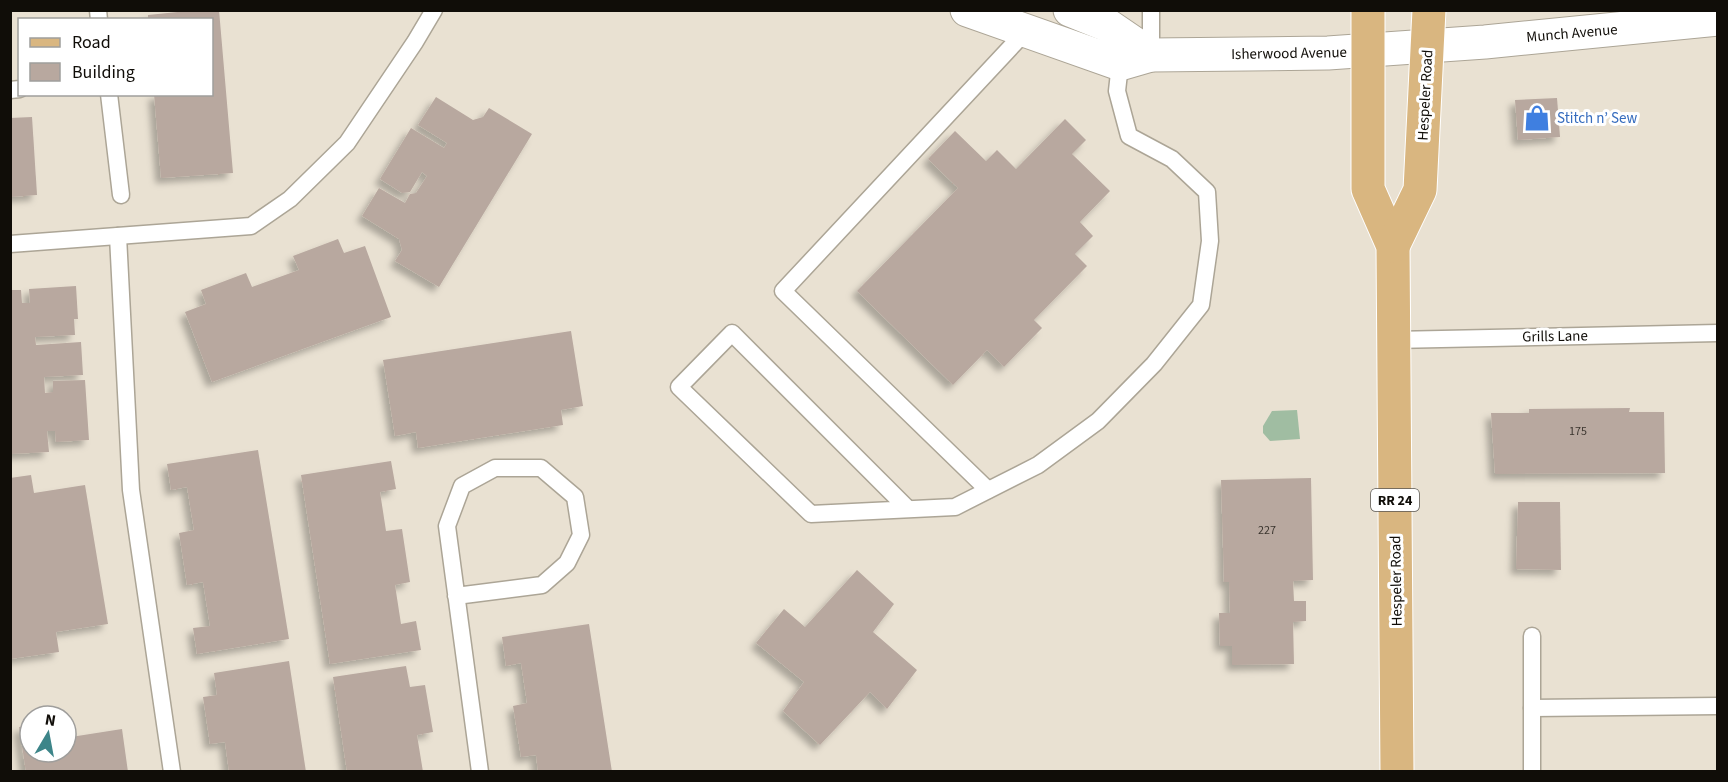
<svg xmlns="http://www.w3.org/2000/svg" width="1728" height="782" font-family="'Source Sans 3',sans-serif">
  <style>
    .green { fill: #a0bda2 }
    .building { fill: #b8a89f; filter: url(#shadow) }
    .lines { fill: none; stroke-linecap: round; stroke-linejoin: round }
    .lane-casing { stroke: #aca596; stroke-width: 19 }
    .street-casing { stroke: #aca596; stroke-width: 35 }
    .primary-casing { stroke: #fff; stroke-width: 35 }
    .lane { stroke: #fff; stroke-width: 16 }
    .street { stroke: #fff; stroke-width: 33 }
    .primary { stroke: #d9b680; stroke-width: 33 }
    .labels { text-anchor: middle; stroke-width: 6; stroke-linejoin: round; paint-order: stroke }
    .number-label { font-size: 12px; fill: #3a342e }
    .shield { fill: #fff; stroke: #585652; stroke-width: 1.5 }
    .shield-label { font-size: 14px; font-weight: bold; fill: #100d08 }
    .street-label { font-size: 15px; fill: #100d08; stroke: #fff }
    .shop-label { font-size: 15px; fill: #366cbe; stroke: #fff; text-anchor: start }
  </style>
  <defs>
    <filter id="shadow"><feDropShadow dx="-5.5" dy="5.5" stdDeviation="3" flood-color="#0004"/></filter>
  </defs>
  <rect width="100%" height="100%" fill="#e9e1d2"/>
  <!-- green -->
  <path class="green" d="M 1297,410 L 1300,439 L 1270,441 L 1263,433 L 1263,426 L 1272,411 Z"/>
  <!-- building -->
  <g class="building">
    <path d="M 197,10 L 219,10 L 233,173 L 161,178 L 154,94 L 212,94 L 212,20 L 148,20 L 148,15 Z"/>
    <path d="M 436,97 L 473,120 L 483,117 L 489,108 L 532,134 L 439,287 L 395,261 L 402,250 L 399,239 L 362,216 L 379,188 L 405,203 L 410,194 L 416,193 L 427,176 L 422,172 L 410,192 L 402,193 L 380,179 L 411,128 L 444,148 L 447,143 L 418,125 Z"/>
    <path d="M 1557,98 L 1560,137 L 1518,140 L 1515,100 Z"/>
    <path d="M 32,117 L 37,195 L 10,197 L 10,118 Z"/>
    <path d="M 1065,119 L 1086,140 L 1072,154 L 1110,191 L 1080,222 L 1093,236 L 1075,254 L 1087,266 L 1034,320 L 1042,328 L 1004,367 L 987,350 L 953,385 L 857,291 L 958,188 L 928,159 L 955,131 L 986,161 L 997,150 L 1016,169 Z"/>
    <path d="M 338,239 L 344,253 L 365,246 L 391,317 L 212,382 L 185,312 L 206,304 L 201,290 L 246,273 L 252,287 L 299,270 L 293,256 Z"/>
    <path d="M 76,286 L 78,319 L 74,319 L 75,335 L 35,337 L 36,345 L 81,342 L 83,375 L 44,377 L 45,393 L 53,392 L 53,381 L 85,380 L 89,440 L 56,442 L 55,431 L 47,431 L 49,452 L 10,454 L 10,290 L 21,290 L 22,303 L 30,303 L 29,289 Z"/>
    <path d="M 571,331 L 583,406 L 561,410 L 563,425 L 418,448 L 416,432 L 395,436 L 383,360 Z"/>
    <path d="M 1630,408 L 1629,412 L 1664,412 L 1665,473 L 1495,474 L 1491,413 L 1529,413 L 1529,409 Z"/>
    <path d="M 258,450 L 289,639 L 197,654 L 193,628 L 210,626 L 203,582 L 187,585 L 179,533 L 194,530 L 187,487 L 171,490 L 167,464 Z"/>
    <path d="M 391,461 L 396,489 L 380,492 L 386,531 L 402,529 L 410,582 L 395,585 L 401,624 L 416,621 L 421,650 L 330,664 L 301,475 Z"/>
    <path d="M 31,475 L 34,493 L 85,485 L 108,624 L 56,632 L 59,652 L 10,659 L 10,478 Z"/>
    <path d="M 1311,478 L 1313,580 L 1293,581 L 1294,601 L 1306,601 L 1306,621 L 1293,622 L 1294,664 L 1232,665 L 1232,646 L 1220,646 L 1219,613 L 1230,613 L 1229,582 L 1224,582 L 1221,480 Z"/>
    <path d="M 1518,502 L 1560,502 L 1561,570 L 1516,569 Z"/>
    <path d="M 857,570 L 894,604 L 873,632 L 917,670 L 887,709 L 870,692 L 820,745 L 783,711 L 804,682 L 756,643 L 784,609 L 805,627 Z"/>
    <path d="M 589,624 L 612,772 L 538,772 L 536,755 L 521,757 L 513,706 L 527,703 L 521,663 L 506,666 L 502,637 Z"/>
    <path d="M 289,661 L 306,772 L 229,772 L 225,742 L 210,744 L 203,697 L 217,695 L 214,673 Z"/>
    <path d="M 406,666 L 410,687 L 425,685 L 433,732 L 417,735 L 423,772 L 347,772 L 333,677 Z"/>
    <path d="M 66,720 L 69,720 L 71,737 L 122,729 L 128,772 L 26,772 L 19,727 L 30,726 L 30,752 L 66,752 Z"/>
  </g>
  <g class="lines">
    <!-- lane casing -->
    <g class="lane-casing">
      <g id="lane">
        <path d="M 98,10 L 99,20"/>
        <path d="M 1151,10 L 1151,55"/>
        <path d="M 10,90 L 20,89"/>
        <path d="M 109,94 L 121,195"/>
        <path d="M 118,236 L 131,490 L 172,772"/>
        <path d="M 10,244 L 251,226 L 290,199 L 347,143 L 415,42 L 434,10"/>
        <path d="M 1393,340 L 1718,333"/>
        <path d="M 988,490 L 783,291 L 1025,32"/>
        <path d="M 908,509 L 732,333 L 679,387 L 811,514 L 955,507 L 1038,465 L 1098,421 L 1154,364 L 1201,305 L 1210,241 L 1207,192 L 1172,159 L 1129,136 L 1117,91 L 1120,64"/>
        <path d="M 456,596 L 542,585 L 567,563 L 581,535 L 575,497 L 541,468 L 495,468 L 462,486 L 447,526 L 480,772"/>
        <path d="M 1532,708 L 1718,706"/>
        <path d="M 1532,772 L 1532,636"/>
      </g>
    </g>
    <!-- street casing -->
    <g class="street-casing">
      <g id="street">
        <path d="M 967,10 L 1120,64 L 1151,55 L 1328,53 L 1485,42 L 1718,19"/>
        <path d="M 1070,10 L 1107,25 L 1151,55"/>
      </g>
    </g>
    <!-- primary casing -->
    <g class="primary-casing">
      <g id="primary">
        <path d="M 1368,10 L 1368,189 L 1393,246 L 1397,772"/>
        <path d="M 1393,246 L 1420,190 L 1429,10"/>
      </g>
    </g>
    <!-- lane -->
    <use href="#lane" class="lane"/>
    <!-- street -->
    <use href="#street" class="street"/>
    <!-- primary -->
    <use href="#primary" class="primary"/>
  </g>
  <!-- icons -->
  <defs>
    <g id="shop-bare" transform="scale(2.07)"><path d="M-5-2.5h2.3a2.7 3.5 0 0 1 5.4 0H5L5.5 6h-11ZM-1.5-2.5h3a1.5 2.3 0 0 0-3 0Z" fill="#3f7fe0" stroke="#fff" stroke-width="2.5" paint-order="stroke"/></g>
  </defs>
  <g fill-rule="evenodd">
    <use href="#shop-bare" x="1537" y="118"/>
  </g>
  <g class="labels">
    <!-- number labels -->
    <g class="number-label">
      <text x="1578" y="435">175</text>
      <text x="1267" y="534">227</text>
    </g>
    <!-- shield labels -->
    <rect class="shield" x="1371" y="489" width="48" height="22" rx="4.5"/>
    <g class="shield-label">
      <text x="1395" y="505">RR 24</text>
    </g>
    <!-- street labels -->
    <g class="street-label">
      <text transform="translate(1572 33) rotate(-5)" y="5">Munch Avenue</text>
      <text transform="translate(1289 53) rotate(-1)" y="5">Isherwood Avenue</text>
      <text transform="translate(1425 95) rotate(-87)" y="5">Hespeler Road</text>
      <text transform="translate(1555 336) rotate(-1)" y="5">Grills Lane</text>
      <text transform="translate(1396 581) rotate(-91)" y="5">Hespeler Road</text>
    </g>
    <!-- shop labels -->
    <g class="shop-label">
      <text x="1557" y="123">Stitch n’ Sew</text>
    </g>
  </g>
  <!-- border -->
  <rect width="1728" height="782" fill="none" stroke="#100d08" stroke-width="24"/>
  <!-- legend -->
  <rect x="18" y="18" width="195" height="78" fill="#ffffff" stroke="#9f9e9c" stroke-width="1.5"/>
  <rect x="30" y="38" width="30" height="9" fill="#d9b680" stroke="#9f9e9c" stroke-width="1.5"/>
  <text x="72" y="48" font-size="18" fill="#100d08">Road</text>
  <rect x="30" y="63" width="30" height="18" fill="#b8a89f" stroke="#9f9e9c" stroke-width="1.5"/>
  <text x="72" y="78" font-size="18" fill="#100d08">Building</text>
  <!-- north arrow -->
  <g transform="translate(48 734) rotate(10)"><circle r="28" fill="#ffffff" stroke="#9f9e9c" stroke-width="1.5"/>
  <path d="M0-4.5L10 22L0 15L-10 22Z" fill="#3d8589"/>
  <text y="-9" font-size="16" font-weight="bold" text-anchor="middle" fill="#100d08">N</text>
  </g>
</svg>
